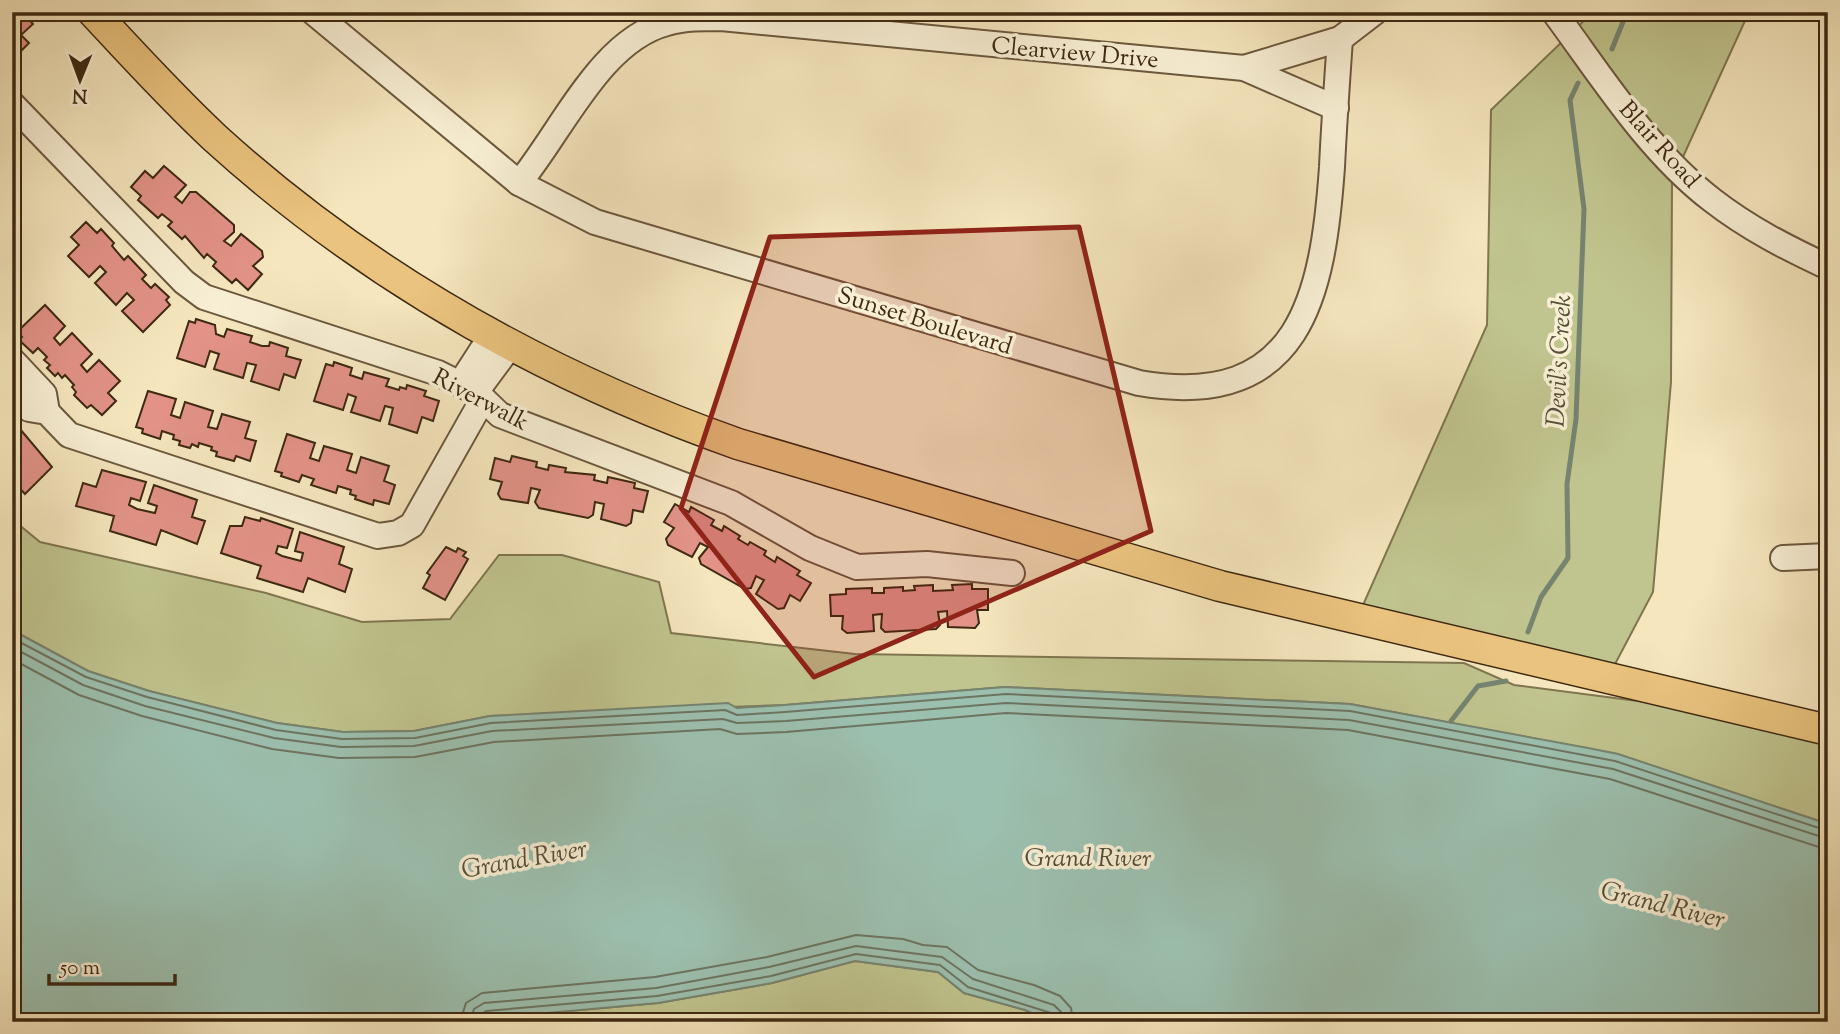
<svg xmlns="http://www.w3.org/2000/svg" width="1840" height="1034" font-family="'Sorts Mill Goudy',serif">
  <style>
    .green { fill: #c0c48e; stroke: #7f7650; stroke-width: 2 }
    .water { fill: #9cc0af; stroke: #768470; stroke-width: 2 }
    .lines { fill: none; stroke-linecap: round; stroke-linejoin: round }
    .shore { stroke: #6d7460; stroke-width: 2 }
    .stream { stroke: #768470; stroke-width: 5 }
    .building { fill: #e29287; stroke: #3e2912; stroke-width: 2 }
    .minor-casing { stroke: #6c583d; stroke-width: 28 }
    .major-casing { stroke: #3e2912; stroke-width: 33 }
    .minor { stroke: #f8efd4; stroke-width: 24 }
    .major { stroke: #eac37e; stroke-width: 30 }
    .marked { fill: #8f2418; fill-opacity: 0.2; stroke: #8f2418; stroke-width: 5; stroke-linejoin: round }
    .labels { text-anchor: middle; stroke-width: 7; stroke-linejoin: round; paint-order: stroke }
    .street-label { font-size: 24px; fill: #3e2912; stroke: #f8efd4 }
    .water-label { font-size: 26px; font-style: italic; fill: #564f39; stroke: #f8efd4 }
  </style>
  <rect width="100%" height="100%" fill="#f5e6bd"/>
  <filter id="stains"><feTurbulence type="fractalNoise" baseFrequency=".00286" numOctaves="4"/><feColorMatrix values="0 0 0 0 .2 0 0 0 0 .09 0 0 0 0 .02 0 0 0 .5 -.17"/></filter>
  <radialGradient id="worn" r=".72"><stop offset=".6" stop-color="#630" stop-opacity="0"/><stop offset="1" stop-color="#630" stop-opacity=".3"/></radialGradient>
  <!-- green -->
  <g class="green">
    <path d="M 1593,12 L 1749,12 L 1672,181 L 1671,382 L 1653,592 L 1614,666 L 1359,614 L 1487,325 L 1491,110 Z"/>
    <path d="M 12,519 L 40,542 L 266,593 L 362,622 L 450,619 L 499,555 L 562,555 L 659,582 L 671,633 L 855,654 L 1464,663 L 1514,685 L 1653,703 L 1828,745 L 1828,824 L 1617,754 L 1350,704 L 1005,687 L 785,705 L 490,716 L 414,731 L 343,732 L 277,723 L 149,691 L 88,671 L 12,630 Z"/>
    <path d="M 855,961 L 938,972 L 964,993 L 1025,1010 L 1052,1022 L 447,1022 L 658,1003 L 772,983 Z"/>
  </g>
  <!-- water -->
  <path class="water" d="M 12,630 L 88,671 L 149,691 L 277,723 L 343,732 L 414,731 L 490,716 L 728,703 L 737,708 L 785,705 L 1005,687 L 1350,704 L 1588,748 L 1618,754 L 1828,824 L 1828,1022 L 1052,1022 L 1025,1010 L 964,993 L 938,972 L 855,961 L 772,983 L 658,1003 L 447,1022 L 12,1022 Z"/>
  <g class="lines">
    <!-- shore -->
    <g class="shore">
      <path d="M 12,638 L 86,677 L 147,697 L 276,730 L 342,739 L 415,738 L 491,723 L 725,710 L 737,715 L 785,712 L 1006,694 L 1350,711 L 1615,761 L 1828,831"/>
      <path d="M 12,647 L 83,685 L 145,706 L 274,738 L 341,747 L 414,746 L 492,731 L 723,719 L 737,723 L 786,721 L 1006,703 L 1349,720 L 1613,769 L 1828,839"/>
      <path d="M 12,659 L 79,695 L 142,716 L 272,749 L 339,758 L 415,757 L 494,742 L 720,729 L 737,734 L 786,732 L 1006,713 L 1348,730 L 1610,779 L 1828,850"/>
      <path d="M 460,1022 L 466,1003 L 482,993 L 655,977 L 767,957 L 856,935 L 903,939 L 923,945 L 947,947 L 978,970 L 1034,985 L 1060,996 L 1071,1008 L 1073,1022"/>
      <path d="M 470,1022 L 474,1009 L 484,1003 L 656,988 L 769,967 L 856,946 L 942,957 L 973,979 L 1054,1005 L 1061,1012 L 1063,1022"/>
      <path d="M 479,1022 L 480,1015 L 486,1011 L 657,996 L 771,976 L 856,954 L 940,965 L 968,987 L 1051,1013 L 1054,1022"/>
    </g>
    <!-- stream -->
    <g class="stream">
      <path d="M 1612,49 L 1627,12"/>
      <path d="M 1528,632 L 1541,597 L 1568,558 L 1567,484 L 1576,419 L 1584,209 L 1570,100 L 1578,83"/>
      <path d="M 1451,721 L 1478,686 L 1506,681"/>
    </g>
  </g>
  <!-- building -->
  <g class="building">
    <path d="M 12,12 L 22,12 L 33,24 L 21,35 L 29,43 L 16,56 L 12,52 Z"/>
    <path d="M 164,166 L 186,185 L 175,197 L 182,203 L 190,192 L 196,192 L 234,225 L 234,232 L 224,241 L 231,246 L 241,234 L 262,251 L 263,257 L 253,266 L 262,274 L 248,290 L 236,279 L 232,283 L 213,266 L 216,262 L 207,254 L 204,258 L 185,236 L 182,239 L 168,226 L 172,222 L 162,214 L 158,218 L 138,200 L 141,196 L 131,187 L 145,171 L 153,178 Z"/>
    <path d="M 86,222 L 97,233 L 101,229 L 114,243 L 112,246 L 124,260 L 128,256 L 146,275 L 142,279 L 151,288 L 155,284 L 169,297 L 166,300 L 170,305 L 143,332 L 122,311 L 134,300 L 127,293 L 116,305 L 95,283 L 106,272 L 100,266 L 89,277 L 68,256 L 79,245 L 71,237 Z"/>
    <path d="M 45,305 L 65,326 L 54,338 L 60,345 L 72,333 L 92,354 L 81,365 L 87,372 L 99,360 L 120,381 L 108,393 L 116,401 L 102,415 L 91,405 L 87,408 L 74,395 L 76,392 L 72,387 L 74,385 L 65,375 L 62,378 L 58,373 L 55,376 L 47,368 L 50,365 L 44,360 L 47,357 L 38,348 L 33,353 L 19,340 L 22,337 L 17,332 Z"/>
    <path d="M 196,319 L 215,325 L 216,334 L 224,337 L 227,329 L 252,336 L 250,342 L 262,346 L 269,346 L 270,342 L 288,348 L 286,356 L 301,360 L 295,378 L 284,374 L 279,390 L 251,381 L 256,365 L 247,363 L 243,378 L 214,369 L 219,354 L 210,351 L 205,367 L 177,358 L 189,321 L 195,323 Z"/>
    <path d="M 334,362 L 352,368 L 350,375 L 362,379 L 364,372 L 389,379 L 386,386 L 399,390 L 400,387 L 406,389 L 407,385 L 426,391 L 424,396 L 439,401 L 433,421 L 422,417 L 417,433 L 389,424 L 393,408 L 385,406 L 380,421 L 351,412 L 356,397 L 348,394 L 343,410 L 314,401 L 326,364 L 333,366 Z"/>
    <path d="M 148,391 L 176,399 L 171,415 L 180,418 L 185,402 L 213,411 L 208,427 L 217,429 L 222,414 L 250,422 L 245,438 L 256,441 L 250,461 L 236,456 L 234,461 L 216,456 L 217,452 L 211,450 L 212,447 L 199,443 L 198,447 L 192,444 L 190,448 L 179,445 L 180,441 L 173,439 L 174,435 L 162,431 L 160,439 L 142,433 L 143,429 L 136,427 Z"/>
    <path d="M 20,429 L 52,467 L 25,494 L 12,480 L 12,436 Z"/>
    <path d="M 287,434 L 315,443 L 310,458 L 319,461 L 324,446 L 352,454 L 347,470 L 356,473 L 361,457 L 389,466 L 384,481 L 395,485 L 389,504 L 374,500 L 373,505 L 355,499 L 356,496 L 350,494 L 351,490 L 338,486 L 336,493 L 311,485 L 314,479 L 302,475 L 299,482 L 281,476 L 282,473 L 275,471 Z"/>
    <path d="M 512,456 L 537,462 L 536,467 L 548,470 L 549,465 L 566,468 L 565,472 L 595,475 L 594,480 L 607,483 L 608,477 L 635,483 L 634,488 L 648,491 L 643,512 L 633,510 L 631,523 L 626,526 L 601,519 L 604,504 L 595,502 L 593,515 L 588,518 L 539,508 L 535,502 L 540,490 L 531,488 L 528,503 L 501,499 L 498,494 L 502,482 L 490,479 L 495,458 L 510,462 Z"/>
    <path d="M 102,470 L 146,482 L 140,501 L 131,498 L 129,505 L 137,509 L 155,513 L 157,506 L 148,503 L 154,485 L 197,500 L 192,517 L 205,521 L 197,544 L 161,530 L 156,545 L 110,531 L 114,516 L 76,506 L 83,483 L 96,487 Z"/>
    <path d="M 675,504 L 689,512 L 691,507 L 714,520 L 711,525 L 722,531 L 724,526 L 740,536 L 738,539 L 748,545 L 750,542 L 766,551 L 764,555 L 775,562 L 777,557 L 800,571 L 797,575 L 811,583 L 800,601 L 790,595 L 784,608 L 778,609 L 756,594 L 764,580 L 756,576 L 751,588 L 745,589 L 701,564 L 699,558 L 708,547 L 700,543 L 692,557 L 668,545 L 666,539 L 674,528 L 664,522 Z"/>
    <path d="M 245,517 L 260,521 L 261,518 L 293,529 L 287,548 L 278,546 L 276,553 L 282,556 L 301,561 L 303,553 L 295,551 L 300,532 L 344,547 L 339,564 L 352,569 L 345,592 L 308,578 L 303,592 L 257,578 L 261,566 L 221,553 L 230,526 L 242,526 Z"/>
    <path d="M 446,547 L 456,552 L 458,548 L 466,552 L 463,556 L 468,559 L 445,600 L 423,588 L 430,575 L 427,573 Z"/>
    <path d="M 972,584 L 972,589 L 988,589 L 988,610 L 977,610 L 979,623 L 975,628 L 948,627 L 947,611 L 938,612 L 940,625 L 936,629 L 885,632 L 881,628 L 882,614 L 873,615 L 874,631 L 847,633 L 842,629 L 843,616 L 831,616 L 830,595 L 846,594 L 846,589 L 872,588 L 872,593 L 884,593 L 884,588 L 903,587 L 903,591 L 915,590 L 914,586 L 933,585 L 933,591 L 953,590 L 952,585 Z"/>
  </g>
  <g class="lines">
    <!-- minor casing -->
    <g class="minor-casing">
      <g id="minor">
        <path d="M 313,12 L 519,183 L 595,222 L 1139,383 C 1301,411 1323,295 1332,167 C 1334,124 1337,82 1340,39"/>
        <path d="M 1554,12 C 1602,77 1648,151 1712,200 C 1748,228 1787,248 1828,267"/>
        <path d="M 1244,68 L 1340,39 L 1375,12"/>
        <path d="M 12,104 L 184,282 L 204,297 L 438,373 L 476,392 L 500,415 L 731,503 L 810,548 L 857,567 L 927,564 L 1012,573"/>
        <path d="M 519,183 C 561,133 600,40 667,23 C 685,18 703,18 721,18 L 1244,68 L 1336,108"/>
        <path d="M 12,360 L 44,394 L 47,412"/>
        <path d="M 460,384 L 491,336"/>
        <path d="M 12,391 L 29,409 L 47,412 L 69,435 L 378,536 L 398,533 L 412,525 L 483,399"/>
        <path d="M 476,392 L 510,346"/>
        <path d="M 1783,558 L 1828,556"/>
      </g>
    </g>
    <!-- major casing -->
    <g class="major-casing">
      <path id="major" d="M 93,12 C 133,55 172,98 215,138 C 366,275 545,376 738,444 L 1220,586 L 1828,730"/>
    </g>
    <!-- minor -->
    <use href="#minor" class="minor"/>
    <!-- major -->
    <use href="#major" class="major"/>
  </g>
  <!-- marked area -->
  <path class="marked" d="M 1079,227 L 1151,531 L 814,677 L 681,508 L 770,237 Z"/>
  <g class="labels">
    <!-- street labels -->
    <g class="street-label">
      <text transform="translate(1075 52) rotate(5)" y="8">Clearview Drive</text>
      <text transform="translate(1660 144) rotate(48)" y="8">Blair Road</text>
      <text transform="translate(925 320) rotate(17)" y="8">Sunset Boulevard</text>
      <text transform="translate(481 399) rotate(28)" y="8">Riverwalk</text>
    </g>
    <!-- water labels -->
    <g class="water-label">
      <text transform="translate(1558 361) rotate(-87)" y="9">Devil's Creek</text>
      <text x="1088" y="866">Grand River</text>
      <text transform="translate(524 858) rotate(-10)" y="9">Grand River</text>
      <text transform="translate(1663 904) rotate(14)" y="9">Grand River</text>
    </g>
  </g>
  <!-- margin -->
  <rect width="1840" height="1034" fill="none" stroke="#f5e6bd" stroke-width="42"/>
  <rect x="14" y="14" width="1812" height="1006" fill="none" stroke="#3e2912" stroke-width="3.5"/>
  <rect x="21" y="21" width="1798" height="992" fill="none" stroke="#3e2912" stroke-width="2"/>
  <!-- north arrow -->
  <g transform="translate(80 80) rotate(181)" stroke="#f8efd4" stroke-width="5" paint-order="stroke">
  <path d="M0-5L12 26L0 18L-12 26Z" fill="#3e2912"/>
  <text y="-10" font-size="19" font-weight="bold" text-anchor="middle" fill="#3e2912">N</text>
  </g>
  <!-- scale -->
  <path d="M49 974v10h126v-10" fill="none" stroke="#3e2912" stroke-width="3.5"/>
  <text x="60" y="974" font-size="21" fill="#3e2912" stroke="#f8efd4" stroke-width="5" paint-order="stroke">50 m</text>
  <rect width="100%" height="100%" filter="url(#stains)"/>
  <rect width="100%" height="100%" fill="url(#worn)"/>
</svg>
